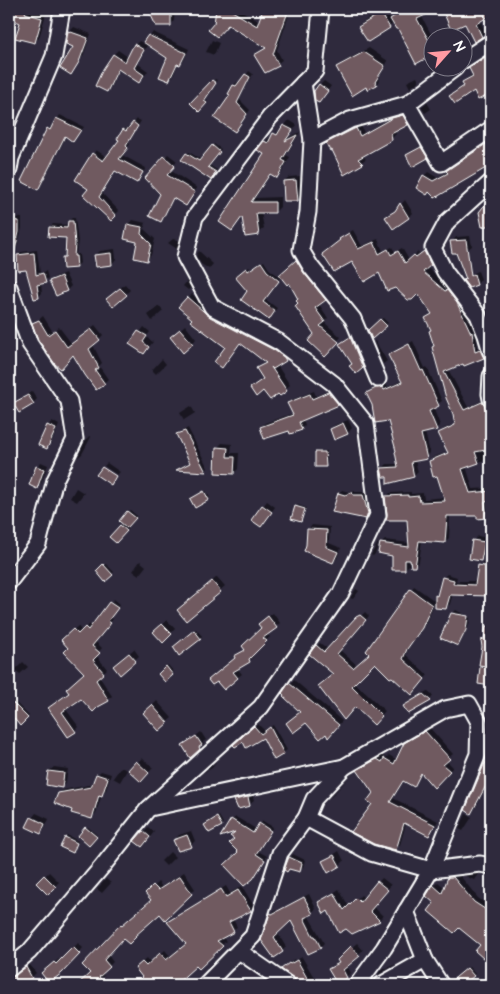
<svg xmlns="http://www.w3.org/2000/svg" width="500" height="994" font-family="'Architects Daughter',sans-serif">
  <style>
    .shadow { fill: #0007 }
    .building { fill: #705a60; stroke: #fff }
    .lines { fill: none; stroke-linecap: round; stroke-linejoin: round }
    .street-casing { stroke: #fff; stroke-width: 19 }
    .street { stroke: #2f2a3d; stroke-width: 15 }
  </style>
  <rect width="100%" height="100%" fill="#2f2a3d"/>
  <filter id="ink" filterUnits="userSpaceOnUse"><feTurbulence type="fractalNoise" baseFrequency=".02" numOctaves="2"/><feDisplacementMap in="SourceGraphic" scale="10" xChannelSelector="R" yChannelSelector="G"/><feConvolveMatrix kernelMatrix="1 2 1 2 8 2 1 2 1" color-interpolation-filters="sRGB"/></filter>
  <g filter="url(#ink)">
    <!-- shadow -->
    <g class="shadow">
      <path d="M 13,9 L 28,9 L 46,14 L 39,38 L 35,42 L 21,22 L 9,16 Z"/>
      <path d="M 149,9 L 175,9 L 174,21 L 170,25 L 157,24 Z"/>
      <path d="M 217,9 L 239,9 L 260,22 L 263,11 L 266,9 L 277,11 L 278,9 L 291,9 L 277,50 L 282,60 L 265,72 L 256,55 L 267,47 L 228,24 L 215,23 Z"/>
      <path d="M 364,9 L 385,9 L 391,19 L 402,11 L 401,9 L 435,9 L 421,15 L 433,38 L 432,54 L 416,62 L 398,27 L 394,23 L 389,27 L 359,26 L 369,18 Z"/>
      <path d="M 443,9 L 491,9 L 491,14 L 480,20 L 485,32 L 481,36 L 466,22 L 452,29 Z"/>
      <path d="M 74,27 L 91,34 L 83,56 L 70,73 L 75,46 L 69,32 Z"/>
      <path d="M 153,32 L 189,49 L 184,60 L 180,64 L 178,63 L 173,76 L 169,80 L 169,57 L 148,44 L 137,63 L 148,71 L 143,78 L 139,82 L 119,68 L 111,86 L 107,90 L 104,69 L 114,54 L 118,50 L 128,57 L 135,45 L 139,41 L 144,44 Z"/>
      <path d="M 212,40 L 219,43 L 214,55 L 206,52 Z"/>
      <path d="M 369,48 L 388,61 L 379,77 L 380,80 L 376,84 L 366,85 L 338,67 L 342,63 Z"/>
      <path d="M 491,52 L 491,91 L 479,98 L 474,89 L 451,96 L 465,85 L 463,82 L 473,74 L 470,68 Z"/>
      <path d="M 249,71 L 253,74 L 239,99 L 250,110 L 238,127 L 232,95 L 230,93 L 234,85 L 237,82 L 240,83 Z"/>
      <path d="M 417,77 L 419,81 L 410,88 L 407,82 Z"/>
      <path d="M 215,79 L 217,80 L 205,98 L 208,101 L 199,110 L 192,103 Z"/>
      <path d="M 324,81 L 331,86 L 323,97 L 320,85 Z"/>
      <path d="M 427,102 L 431,109 L 425,113 L 421,107 Z"/>
      <path d="M 407,111 L 412,120 L 408,124 L 395,131 L 396,134 L 391,139 L 362,155 L 366,159 L 344,173 L 332,148 L 327,143 L 330,140 L 361,125 L 364,133 L 397,114 Z"/>
      <path d="M 60,115 L 84,127 L 76,137 L 66,136 L 41,185 L 38,188 L 23,180 L 48,129 L 52,126 L 53,126 Z"/>
      <path d="M 137,119 L 141,121 L 128,142 L 130,144 L 122,155 L 146,168 L 137,182 L 116,170 L 102,193 L 119,211 L 111,219 L 90,189 L 93,154 L 96,150 L 107,157 L 120,140 L 124,130 L 128,127 L 130,128 Z"/>
      <path d="M 289,120 L 297,125 L 287,138 L 300,132 L 286,155 L 290,157 L 282,172 L 276,177 L 271,173 L 255,198 L 280,197 L 280,207 L 275,212 L 261,212 L 264,228 L 258,233 L 243,216 L 232,229 L 266,153 L 265,142 L 270,137 L 272,138 L 280,129 L 281,130 Z"/>
      <path d="M 490,141 L 491,163 L 436,196 L 424,176 L 428,172 L 438,178 Z"/>
      <path d="M 426,143 L 431,153 L 427,157 L 407,156 Z"/>
      <path d="M 214,144 L 221,149 L 209,165 L 217,170 L 213,176 L 183,160 L 189,152 L 202,160 Z"/>
      <path d="M 168,154 L 177,161 L 170,170 L 197,188 L 189,201 L 174,197 L 164,217 L 161,221 L 161,194 L 165,157 Z"/>
      <path d="M 300,176 L 302,195 L 297,200 L 284,181 L 289,177 Z"/>
      <path d="M 405,200 L 413,213 L 409,217 L 387,217 L 398,208 Z"/>
      <path d="M 9,217 L 22,218 L 22,228 L 17,247 L 14,250 L 9,249 Z"/>
      <path d="M 72,218 L 75,218 L 78,241 L 76,254 L 79,254 L 80,263 L 77,266 L 64,268 L 63,258 L 66,255 L 68,237 L 50,227 L 53,224 L 69,225 L 69,221 Z"/>
      <path d="M 133,220 L 146,223 L 144,229 L 155,239 L 151,255 L 147,260 L 139,241 L 125,238 L 128,224 Z"/>
      <path d="M 353,230 L 362,246 L 378,239 L 383,251 L 392,247 L 395,252 L 402,248 L 409,260 L 418,252 L 421,254 L 428,248 L 434,260 L 427,267 L 460,299 L 474,329 L 476,329 L 478,349 L 484,346 L 487,353 L 483,357 L 464,362 L 448,369 L 468,407 L 487,399 L 491,405 L 491,458 L 466,466 L 473,489 L 491,488 L 491,500 L 489,500 L 490,513 L 486,517 L 478,515 L 450,515 L 449,538 L 445,542 L 422,540 L 419,562 L 415,566 L 411,559 L 409,559 L 409,565 L 405,569 L 394,555 L 381,544 L 385,540 L 410,543 L 408,519 L 386,497 L 390,493 L 411,492 L 411,494 L 423,493 L 424,499 L 446,497 L 438,474 L 430,461 L 434,457 L 448,452 L 440,433 L 444,429 L 456,424 L 432,330 L 426,318 L 432,313 L 419,292 L 380,272 L 341,240 L 345,235 Z"/>
      <path d="M 470,236 L 472,246 L 467,250 L 452,242 L 456,237 Z"/>
      <path d="M 173,239 L 182,241 L 181,244 L 177,249 L 168,243 Z"/>
      <path d="M 115,249 L 116,259 L 112,264 L 95,256 L 100,251 Z"/>
      <path d="M 37,250 L 40,273 L 46,271 L 48,278 L 41,283 L 42,293 L 38,297 L 27,269 L 18,255 L 21,252 Z"/>
      <path d="M 199,251 L 213,264 L 209,269 L 201,264 L 196,256 Z"/>
      <path d="M 300,257 L 329,295 L 319,304 L 328,318 L 324,322 L 341,337 L 329,352 L 315,335 L 299,303 L 300,299 L 289,281 L 281,276 L 265,299 L 277,308 L 271,316 L 237,278 L 249,267 L 251,269 L 264,261 L 269,269 L 279,276 Z"/>
      <path d="M 478,271 L 481,279 L 477,284 L 469,276 Z"/>
      <path d="M 65,273 L 71,286 L 67,290 L 51,281 L 55,277 Z"/>
      <path d="M 189,279 L 193,286 L 188,290 L 183,286 Z"/>
      <path d="M 125,284 L 130,290 L 126,294 L 112,295 Z"/>
      <path d="M 192,294 L 214,313 L 290,356 L 277,365 L 290,385 L 280,394 L 251,388 L 264,378 L 258,368 L 266,362 L 241,342 L 226,362 L 227,347 L 180,307 Z"/>
      <path d="M 159,306 L 163,311 L 152,321 L 148,315 Z"/>
      <path d="M 43,316 L 53,332 L 59,327 L 72,344 L 95,325 L 103,335 L 93,345 L 102,363 L 99,366 L 108,379 L 104,383 L 96,388 L 74,353 L 65,363 L 34,324 Z"/>
      <path d="M 383,318 L 388,323 L 372,337 L 369,330 Z"/>
      <path d="M 185,325 L 196,339 L 192,344 L 176,333 Z"/>
      <path d="M 144,327 L 150,332 L 146,337 L 153,342 L 144,353 L 131,344 Z"/>
      <path d="M 354,334 L 366,363 L 362,367 L 341,344 Z"/>
      <path d="M 375,341 L 387,361 L 383,364 L 374,342 Z"/>
      <path d="M 413,341 L 425,368 L 427,367 L 442,401 L 433,407 L 440,425 L 436,429 L 425,432 L 430,453 L 426,457 L 415,460 L 418,472 L 414,476 L 388,476 L 383,468 L 387,464 L 399,464 L 398,451 L 388,419 L 373,404 L 368,393 L 372,389 L 381,385 L 386,384 L 388,387 L 403,380 L 390,355 Z"/>
      <path d="M 162,359 L 166,364 L 156,374 L 152,370 Z"/>
      <path d="M 332,389 L 342,400 L 338,404 L 303,419 L 305,425 L 301,429 L 261,427 L 265,423 L 294,413 L 288,403 L 292,400 L 314,391 L 316,396 Z"/>
      <path d="M 32,391 L 37,399 L 33,403 L 15,404 Z"/>
      <path d="M 191,406 L 195,413 L 184,420 L 180,413 Z"/>
      <path d="M 348,420 L 352,428 L 348,433 L 335,438 L 331,430 L 335,425 Z"/>
      <path d="M 52,421 L 59,425 L 51,443 L 46,447 L 48,426 Z"/>
      <path d="M 188,428 L 208,468 L 205,471 L 179,469 L 191,462 L 177,434 Z"/>
      <path d="M 89,436 L 91,437 L 82,454 L 77,458 L 85,441 Z"/>
      <path d="M 222,443 L 232,444 L 231,453 L 239,453 L 238,469 L 234,473 L 217,448 Z"/>
      <path d="M 318,451 L 327,451 L 327,464 L 325,466 L 316,453 Z"/>
      <path d="M 41,462 L 48,465 L 41,483 L 37,487 L 37,467 Z"/>
      <path d="M 107,463 L 120,472 L 117,475 L 104,466 Z"/>
      <path d="M 76,488 L 84,493 L 77,502 L 70,498 Z"/>
      <path d="M 342,490 L 349,492 L 355,490 L 355,492 L 366,492 L 371,510 L 365,518 L 339,493 Z"/>
      <path d="M 206,491 L 210,498 L 208,499 L 193,498 Z"/>
      <path d="M 267,501 L 275,507 L 265,521 L 253,520 Z"/>
      <path d="M 298,505 L 306,508 L 301,521 L 296,507 Z"/>
      <path d="M 130,510 L 137,516 L 127,527 L 128,529 L 116,541 L 111,537 L 123,523 L 121,521 Z"/>
      <path d="M 9,518 L 15,518 L 15,526 L 13,528 L 9,528 Z"/>
      <path d="M 312,525 L 330,527 L 329,543 L 341,548 L 337,558 L 333,562 L 309,529 Z"/>
      <path d="M 478,536 L 488,538 L 485,555 L 481,560 L 474,540 Z"/>
      <path d="M 378,543 L 379,543 L 375,554 L 373,556 L 371,555 Z"/>
      <path d="M 140,561 L 146,566 L 139,575 L 133,571 Z"/>
      <path d="M 483,562 L 491,564 L 488,580 L 491,580 L 491,601 L 489,601 L 489,595 L 453,593 L 450,604 L 446,608 L 436,596 L 439,593 L 443,578 L 447,574 L 457,577 L 456,581 L 477,581 L 480,566 Z"/>
      <path d="M 106,564 L 114,572 L 105,580 L 97,571 Z"/>
      <path d="M 217,577 L 225,586 L 187,619 L 183,606 Z"/>
      <path d="M 414,586 L 435,601 L 426,623 L 410,644 L 406,655 L 428,675 L 411,693 L 375,661 L 354,682 L 385,711 L 374,723 L 334,674 L 317,646 L 320,643 L 328,649 L 365,612 L 369,616 L 340,650 L 358,666 L 370,653 Z"/>
      <path d="M 356,589 L 359,591 L 353,599 L 350,598 Z"/>
      <path d="M 114,599 L 120,604 L 111,617 L 113,619 L 95,641 L 102,648 L 96,655 L 107,669 L 99,676 L 112,696 L 108,700 L 81,697 L 65,708 L 79,727 L 75,731 L 49,708 L 70,692 L 86,673 L 70,648 L 66,636 L 78,626 L 82,632 L 90,624 L 92,627 Z"/>
      <path d="M 456,610 L 470,618 L 469,625 L 461,641 L 458,645 L 442,637 L 453,613 Z"/>
      <path d="M 273,613 L 280,623 L 267,634 L 270,637 L 252,654 L 253,657 L 237,668 L 242,674 L 224,688 L 237,658 L 236,656 L 246,649 L 263,628 L 264,620 Z"/>
      <path d="M 167,620 L 175,629 L 163,641 L 155,632 Z"/>
      <path d="M 196,629 L 202,636 L 200,638 L 176,645 Z"/>
      <path d="M 491,636 L 491,684 L 480,683 L 484,647 L 482,640 L 486,637 Z"/>
      <path d="M 134,649 L 139,656 L 120,673 L 119,662 Z"/>
      <path d="M 23,662 L 28,667 L 20,674 L 15,670 Z"/>
      <path d="M 168,665 L 174,672 L 165,681 L 159,674 Z"/>
      <path d="M 294,680 L 342,721 L 329,736 L 327,731 L 302,712 L 284,693 Z"/>
      <path d="M 427,691 L 433,696 L 430,700 L 404,706 Z"/>
      <path d="M 9,696 L 29,716 L 20,724 L 13,715 L 12,716 L 9,713 Z"/>
      <path d="M 157,701 L 172,718 L 159,729 L 145,713 Z"/>
      <path d="M 258,724 L 265,731 L 273,725 L 287,750 L 283,753 L 263,736 L 243,741 L 235,745 Z"/>
      <path d="M 430,728 L 453,754 L 446,760 L 453,767 L 434,787 L 422,773 L 414,785 L 404,780 L 393,798 L 438,821 L 429,834 L 406,823 L 400,845 L 395,849 L 373,804 L 375,793 L 359,770 L 382,755 L 386,758 L 389,755 L 397,760 L 405,744 L 410,739 Z"/>
      <path d="M 201,732 L 206,740 L 203,742 L 204,744 L 190,756 L 183,746 Z"/>
      <path d="M 142,758 L 153,768 L 141,780 L 130,770 Z"/>
      <path d="M 491,758 L 491,785 L 489,782 L 475,808 L 471,812 L 485,765 Z"/>
      <path d="M 216,762 L 216,763 L 212,768 L 203,773 Z"/>
      <path d="M 54,767 L 68,769 L 66,782 L 62,787 L 49,771 Z"/>
      <path d="M 121,767 L 127,770 L 120,782 L 113,778 Z"/>
      <path d="M 101,771 L 111,774 L 106,790 L 102,794 L 96,813 L 92,817 L 59,794 L 63,790 L 94,784 L 97,775 Z"/>
      <path d="M 355,771 L 331,797 L 330,797 Z"/>
      <path d="M 252,793 L 254,800 L 249,804 L 235,800 L 239,796 Z"/>
      <path d="M 36,813 L 49,819 L 45,828 L 40,832 L 32,818 Z"/>
      <path d="M 466,814 L 472,817 L 463,831 L 459,829 Z"/>
      <path d="M 219,816 L 223,823 L 221,825 L 208,823 Z"/>
      <path d="M 236,817 L 256,829 L 263,821 L 273,827 L 258,851 L 267,856 L 255,875 L 239,852 L 236,838 L 239,829 L 232,820 Z"/>
      <path d="M 88,827 L 97,835 L 89,844 L 80,836 Z"/>
      <path d="M 148,827 L 154,832 L 147,841 L 144,832 Z"/>
      <path d="M 191,831 L 195,841 L 191,845 L 175,840 L 179,835 Z"/>
      <path d="M 67,835 L 78,841 L 74,849 L 66,837 Z"/>
      <path d="M 339,851 L 344,861 L 340,865 L 323,862 Z"/>
      <path d="M 170,852 L 175,857 L 166,866 L 161,861 Z"/>
      <path d="M 293,854 L 305,860 L 303,867 L 299,871 L 290,858 Z"/>
      <path d="M 481,870 L 474,880 L 463,875 L 467,872 Z"/>
      <path d="M 49,872 L 59,882 L 48,893 L 38,883 Z"/>
      <path d="M 184,872 L 195,889 L 166,918 L 160,912 L 129,943 L 123,938 L 108,955 L 113,962 L 102,973 L 104,975 L 95,985 L 81,985 L 92,973 L 84,965 L 126,921 L 127,922 L 152,899 L 147,893 L 158,882 L 162,887 Z"/>
      <path d="M 458,873 L 478,898 L 491,907 L 491,949 L 484,957 L 482,945 L 436,903 L 434,886 L 438,882 L 445,888 L 449,878 L 453,874 Z"/>
      <path d="M 382,878 L 391,885 L 373,906 L 383,916 L 379,920 L 352,932 L 329,909 L 319,903 L 339,889 L 349,907 L 361,895 L 364,898 Z"/>
      <path d="M 106,879 L 111,883 L 102,893 L 97,889 Z"/>
      <path d="M 226,886 L 230,893 L 242,886 L 254,906 L 250,910 L 233,919 L 237,927 L 222,937 L 226,941 L 199,968 L 196,965 L 173,985 L 135,985 L 144,977 L 136,968 L 147,958 L 151,963 L 165,950 L 170,956 L 187,943 L 169,922 L 173,918 Z"/>
      <path d="M 309,894 L 316,909 L 308,915 L 324,943 L 320,947 L 291,919 L 277,932 L 286,947 L 282,951 L 262,940 L 272,913 L 275,910 L 277,911 Z"/>
      <path d="M 9,904 L 15,910 L 9,917 Z"/>
      <path d="M 78,943 L 83,948 L 61,972 L 47,969 L 59,959 L 61,961 Z"/>
      <path d="M 357,943 L 363,950 L 347,965 L 351,973 L 346,977 L 330,969 L 340,961 L 343,955 Z"/>
      <path d="M 302,957 L 312,974 L 313,974 L 320,984 L 319,985 L 297,985 L 297,980 L 287,965 L 294,959 L 295,961 Z"/>
      <path d="M 396,964 L 395,965 L 377,976 L 380,971 Z"/>
      <path d="M 30,965 L 36,973 L 32,977 L 18,985 L 18,973 Z"/>
      <path d="M 469,967 L 475,974 L 461,985 L 451,985 L 453,980 Z"/>
      <path d="M 271,978 L 282,985 L 262,985 Z"/>
    </g>
    <!-- building -->
    <g class="building">
      <path d="M 11,9 L 27,9 L 25,13 L 42,18 L 35,43 L 15,38 L 20,23 L 9,17 Z"/>
      <path d="M 148,9 L 171,9 L 171,26 L 156,26 Z"/>
      <path d="M 216,9 L 229,9 L 257,26 L 263,9 L 289,9 L 273,54 L 279,66 L 265,73 L 254,55 L 266,48 L 228,25 L 217,37 L 208,30 L 214,23 Z"/>
      <path d="M 405,9 L 438,9 L 417,19 L 432,46 L 432,55 L 416,64 L 398,29 L 396,29 L 390,19 Z"/>
      <path d="M 442,9 L 491,9 L 491,15 L 476,24 L 482,37 L 474,42 L 465,24 L 451,30 Z"/>
      <path d="M 381,13 L 390,28 L 368,42 L 358,27 Z"/>
      <path d="M 68,31 L 88,38 L 79,62 L 71,75 L 60,68 L 73,47 L 66,44 Z"/>
      <path d="M 148,35 L 186,53 L 180,65 L 177,64 L 169,81 L 159,77 L 167,58 L 143,42 Z"/>
      <path d="M 134,44 L 144,50 L 134,68 L 144,75 L 139,83 L 118,69 L 107,92 L 95,86 L 103,69 L 113,54 L 125,62 Z"/>
      <path d="M 364,52 L 385,66 L 375,82 L 377,85 L 367,90 L 366,87 L 352,96 L 336,67 Z"/>
      <path d="M 491,53 L 491,93 L 478,100 L 474,91 L 455,104 L 449,96 L 464,86 L 462,82 L 473,76 L 469,68 Z"/>
      <path d="M 245,74 L 250,77 L 237,103 L 247,114 L 235,132 L 214,118 L 230,95 L 228,94 L 233,85 L 236,86 Z"/>
      <path d="M 212,80 L 216,83 L 204,101 L 207,103 L 199,112 L 190,103 Z"/>
      <path d="M 319,84 L 328,91 L 319,103 L 315,101 L 314,91 Z"/>
      <path d="M 403,115 L 408,125 L 391,134 L 392,140 L 358,159 L 363,164 L 344,175 L 332,150 L 330,151 L 326,143 L 324,144 L 356,128 L 360,136 L 392,118 Z"/>
      <path d="M 56,118 L 81,130 L 73,142 L 65,136 L 38,190 L 21,181 L 47,128 L 50,130 Z"/>
      <path d="M 133,122 L 138,126 L 126,146 L 128,148 L 119,159 L 143,172 L 137,183 L 115,171 L 99,197 L 116,216 L 111,221 L 83,195 L 88,189 L 75,180 L 92,153 L 103,161 L 119,140 L 117,139 L 123,129 L 126,131 Z"/>
      <path d="M 283,125 L 293,130 L 285,141 L 297,135 L 282,160 L 286,162 L 277,178 L 270,174 L 251,202 L 275,202 L 275,213 L 256,213 L 259,235 L 245,237 L 242,217 L 232,231 L 219,222 L 264,154 L 257,150 L 264,141 L 268,143 L 273,133 L 277,135 Z"/>
      <path d="M 486,144 L 491,155 L 491,165 L 435,198 L 429,192 L 427,195 L 416,188 L 423,175 L 433,181 L 448,173 L 446,171 Z"/>
      <path d="M 212,145 L 220,152 L 208,167 L 216,172 L 211,180 L 181,160 L 186,153 L 199,161 Z"/>
      <path d="M 421,147 L 428,158 L 412,167 L 406,155 Z"/>
      <path d="M 164,156 L 175,166 L 167,175 L 195,192 L 186,206 L 173,198 L 161,222 L 149,216 L 160,194 L 145,178 Z"/>
      <path d="M 296,180 L 298,201 L 284,201 L 283,181 Z"/>
      <path d="M 491,197 L 491,225 L 482,227 L 479,212 Z"/>
      <path d="M 400,203 L 409,218 L 393,229 L 385,217 L 395,211 Z"/>
      <path d="M 9,220 L 19,221 L 19,232 L 14,255 L 9,255 Z"/>
      <path d="M 68,221 L 73,221 L 75,244 L 74,256 L 76,256 L 77,268 L 63,269 L 62,257 L 65,257 L 66,238 L 48,237 L 49,227 L 67,228 Z"/>
      <path d="M 127,224 L 142,227 L 141,234 L 151,244 L 147,261 L 134,258 L 137,242 L 124,239 Z"/>
      <path d="M 349,233 L 358,249 L 374,242 L 379,254 L 388,249 L 391,255 L 398,251 L 405,263 L 414,255 L 416,257 L 424,251 L 431,265 L 423,272 L 445,291 L 447,290 L 457,303 L 471,333 L 472,332 L 475,352 L 480,350 L 484,358 L 464,366 L 463,364 L 444,372 L 464,410 L 482,402 L 491,417 L 488,419 L 491,426 L 491,449 L 475,452 L 479,463 L 462,469 L 470,493 L 491,491 L 491,501 L 485,502 L 487,518 L 477,519 L 477,516 L 447,516 L 445,543 L 419,541 L 415,567 L 411,567 L 410,560 L 405,560 L 405,570 L 392,570 L 392,556 L 378,553 L 380,543 L 409,547 L 407,520 L 386,520 L 387,514 L 385,496 L 408,495 L 408,497 L 419,496 L 420,502 L 445,501 L 437,476 L 433,477 L 429,461 L 448,453 L 438,433 L 455,425 L 453,414 L 446,398 L 432,347 L 434,346 L 429,331 L 431,330 L 425,318 L 432,314 L 418,294 L 412,300 L 408,300 L 395,288 L 387,291 L 379,273 L 364,282 L 352,262 L 334,272 L 322,254 L 340,240 L 339,239 Z"/>
      <path d="M 466,240 L 471,276 L 474,274 L 477,285 L 469,288 L 463,280 L 466,279 L 456,253 L 452,253 L 450,241 Z"/>
      <path d="M 34,253 L 36,275 L 43,273 L 46,283 L 37,285 L 39,298 L 34,299 L 26,270 L 18,271 L 17,255 Z"/>
      <path d="M 111,253 L 112,265 L 96,267 L 94,255 Z"/>
      <path d="M 296,260 L 304,273 L 326,300 L 315,308 L 325,322 L 320,326 L 339,342 L 325,357 L 308,341 L 314,334 L 295,306 L 298,303 L 296,301 L 298,299 L 289,283 L 287,285 L 279,275 Z"/>
      <path d="M 261,262 L 267,271 L 279,281 L 263,302 L 275,311 L 269,320 L 241,300 L 247,291 L 235,277 L 246,268 L 248,271 Z"/>
      <path d="M 61,276 L 67,291 L 56,296 L 49,281 Z"/>
      <path d="M 120,288 L 127,295 L 113,307 L 106,299 Z"/>
      <path d="M 187,297 L 210,317 L 274,350 L 284,357 L 286,361 L 273,369 L 271,367 L 287,391 L 280,396 L 278,394 L 270,400 L 263,391 L 256,397 L 250,388 L 263,379 L 256,368 L 266,363 L 240,343 L 222,368 L 214,362 L 225,347 L 190,321 L 192,319 L 178,307 Z"/>
      <path d="M 380,319 L 387,326 L 372,339 L 368,330 Z"/>
      <path d="M 39,320 L 48,335 L 55,330 L 67,347 L 91,329 L 100,340 L 89,349 L 99,368 L 95,370 L 105,384 L 96,390 L 85,375 L 73,355 L 61,369 L 55,364 L 38,340 L 32,323 Z"/>
      <path d="M 180,329 L 193,344 L 183,353 L 170,337 Z"/>
      <path d="M 138,331 L 147,336 L 143,342 L 149,347 L 144,354 L 129,344 Z"/>
      <path d="M 350,337 L 363,368 L 356,374 L 349,366 L 352,364 L 339,344 Z"/>
      <path d="M 409,344 L 421,371 L 423,370 L 439,406 L 429,411 L 437,430 L 421,434 L 427,459 L 411,462 L 414,477 L 387,484 L 387,477 L 383,477 L 381,468 L 398,467 L 395,452 L 396,451 L 388,421 L 375,423 L 372,405 L 366,393 L 376,388 L 382,387 L 384,390 L 402,382 L 388,355 Z"/>
      <path d="M 328,392 L 339,405 L 299,422 L 302,430 L 290,434 L 289,431 L 264,439 L 260,427 L 293,415 L 287,403 L 310,394 L 312,399 Z"/>
      <path d="M 28,395 L 34,404 L 19,413 L 13,403 Z"/>
      <path d="M 343,423 L 348,434 L 334,440 L 330,429 Z"/>
      <path d="M 47,425 L 56,429 L 47,449 L 38,445 Z"/>
      <path d="M 185,431 L 206,472 L 176,470 L 190,463 L 176,434 Z"/>
      <path d="M 216,447 L 228,448 L 227,457 L 235,457 L 234,474 L 215,473 Z"/>
      <path d="M 315,452 L 325,452 L 326,467 L 315,467 Z"/>
      <path d="M 36,466 L 44,469 L 37,489 L 29,485 Z"/>
      <path d="M 102,467 L 116,476 L 111,485 L 96,475 Z"/>
      <path d="M 204,491 L 209,500 L 195,508 L 190,499 Z"/>
      <path d="M 352,492 L 353,495 L 363,495 L 368,513 L 366,519 L 332,512 L 338,493 L 345,495 Z"/>
      <path d="M 262,505 L 272,512 L 261,527 L 251,520 Z"/>
      <path d="M 295,506 L 305,509 L 301,522 L 291,519 Z"/>
      <path d="M 127,511 L 136,518 L 127,528 L 119,521 Z"/>
      <path d="M 120,525 L 127,531 L 116,543 L 109,537 Z"/>
      <path d="M 307,529 L 327,530 L 326,547 L 338,552 L 333,563 L 304,551 L 306,545 Z"/>
      <path d="M 472,540 L 485,542 L 481,561 L 469,559 Z"/>
      <path d="M 103,564 L 113,575 L 105,582 L 96,571 Z"/>
      <path d="M 478,565 L 489,567 L 486,583 L 491,583 L 491,596 L 450,595 L 446,609 L 435,608 L 435,595 L 437,596 L 442,577 L 454,580 L 453,584 L 475,585 Z"/>
      <path d="M 212,581 L 221,592 L 186,621 L 177,610 Z"/>
      <path d="M 410,589 L 432,605 L 422,628 L 407,649 L 403,659 L 425,679 L 412,695 L 392,677 L 390,678 L 375,663 L 352,686 L 382,716 L 374,725 L 355,707 L 344,720 L 318,686 L 333,674 L 309,654 L 316,645 L 324,652 L 356,617 L 360,615 L 366,620 L 337,654 L 353,668 L 369,654 L 366,651 Z"/>
      <path d="M 109,602 L 118,608 L 108,621 L 111,623 L 92,646 L 100,653 L 93,660 L 104,673 L 96,680 L 109,701 L 98,707 L 93,712 L 81,699 L 62,712 L 76,732 L 68,737 L 48,708 L 69,693 L 66,689 L 84,673 L 64,652 L 68,648 L 61,640 L 73,629 L 78,634 L 85,627 L 88,630 Z"/>
      <path d="M 451,613 L 468,616 L 466,630 L 458,646 L 440,638 Z"/>
      <path d="M 268,616 L 277,628 L 263,638 L 267,641 L 249,659 L 250,662 L 233,672 L 238,678 L 224,690 L 217,682 L 212,685 L 208,680 L 235,658 L 234,656 L 245,650 L 242,646 L 261,628 L 258,624 Z"/>
      <path d="M 162,624 L 172,634 L 163,643 L 153,632 Z"/>
      <path d="M 486,626 L 491,626 L 491,668 L 489,668 L 491,669 L 491,686 L 478,684 L 480,667 L 487,668 L 486,666 L 479,665 L 482,647 L 481,640 L 484,639 Z"/>
      <path d="M 194,630 L 201,639 L 179,656 L 173,647 Z"/>
      <path d="M 129,653 L 136,661 L 120,675 L 113,666 Z"/>
      <path d="M 166,666 L 173,675 L 165,682 L 158,674 Z"/>
      <path d="M 289,683 L 339,725 L 328,738 L 326,734 L 320,739 L 306,723 L 293,733 L 286,723 L 300,712 L 283,696 L 284,695 L 282,693 Z"/>
      <path d="M 423,694 L 431,701 L 408,714 L 403,706 Z"/>
      <path d="M 9,699 L 28,718 L 20,726 L 9,712 Z"/>
      <path d="M 152,705 L 168,723 L 159,731 L 143,713 Z"/>
      <path d="M 254,726 L 261,734 L 270,727 L 284,754 L 274,760 L 263,738 L 246,748 L 243,742 L 235,747 L 233,745 Z"/>
      <path d="M 425,731 L 450,759 L 443,765 L 450,771 L 434,788 L 421,773 L 414,787 L 403,781 L 390,802 L 435,825 L 429,836 L 404,823 L 396,850 L 374,844 L 351,832 L 372,804 L 367,801 L 373,793 L 357,770 L 377,759 L 382,762 L 384,758 L 394,764 L 404,743 Z"/>
      <path d="M 196,736 L 202,745 L 199,747 L 200,749 L 190,758 L 182,745 Z"/>
      <path d="M 491,756 L 491,776 L 471,814 L 465,810 L 484,765 Z"/>
      <path d="M 136,761 L 149,773 L 141,782 L 128,770 Z"/>
      <path d="M 48,771 L 64,773 L 62,788 L 46,785 Z"/>
      <path d="M 96,774 L 108,778 L 102,796 L 99,795 L 92,819 L 71,813 L 72,810 L 54,803 L 58,793 L 91,787 Z"/>
      <path d="M 248,797 L 250,806 L 238,809 L 234,800 Z"/>
      <path d="M 31,817 L 45,824 L 41,834 L 26,827 Z"/>
      <path d="M 217,817 L 222,826 L 209,833 L 204,825 Z"/>
      <path d="M 231,819 L 253,833 L 259,823 L 271,831 L 256,854 L 265,860 L 253,879 L 244,886 L 224,865 L 238,852 L 229,843 L 234,839 L 230,836 L 235,832 L 220,837 Z"/>
      <path d="M 85,827 L 97,837 L 89,846 L 78,836 Z"/>
      <path d="M 143,831 L 150,837 L 142,847 L 134,841 Z"/>
      <path d="M 187,835 L 192,847 L 178,851 L 173,840 Z"/>
      <path d="M 65,837 L 77,843 L 73,853 L 60,847 Z"/>
      <path d="M 334,855 L 340,866 L 328,873 L 322,861 Z"/>
      <path d="M 289,857 L 302,863 L 300,872 L 289,869 L 287,872 L 284,870 Z"/>
      <path d="M 44,875 L 56,887 L 48,895 L 36,883 Z"/>
      <path d="M 180,876 L 192,894 L 165,920 L 160,914 L 135,936 L 136,937 L 129,944 L 123,939 L 104,960 L 110,967 L 99,977 L 101,979 L 95,985 L 77,985 L 90,973 L 82,965 L 121,924 L 122,925 L 151,900 L 145,893 L 153,885 L 158,890 Z"/>
      <path d="M 448,877 L 453,877 L 474,902 L 491,913 L 491,954 L 489,952 L 484,959 L 475,951 L 480,945 L 459,928 L 454,933 L 428,911 L 434,903 L 426,896 L 433,885 L 442,893 Z"/>
      <path d="M 377,881 L 388,890 L 370,911 L 380,921 L 352,934 L 346,929 L 339,933 L 328,911 L 324,914 L 318,902 L 334,893 L 344,910 L 356,898 L 360,902 Z"/>
      <path d="M 221,889 L 226,897 L 238,890 L 251,911 L 229,922 L 234,932 L 217,941 L 223,946 L 199,969 L 196,966 L 175,985 L 170,980 L 165,985 L 134,985 L 142,977 L 135,968 L 142,962 L 146,966 L 160,953 L 166,960 L 186,944 L 167,922 Z"/>
      <path d="M 304,897 L 313,914 L 304,918 L 313,936 L 315,936 L 321,948 L 308,954 L 291,921 L 274,937 L 283,952 L 274,958 L 261,940 L 270,913 L 272,914 Z"/>
      <path d="M 351,946 L 360,956 L 343,970 L 347,978 L 337,984 L 328,969 L 339,963 L 337,960 Z"/>
      <path d="M 73,947 L 80,954 L 62,973 L 49,983 L 41,973 L 54,962 L 56,964 Z"/>
      <path d="M 297,960 L 311,985 L 297,985 L 294,978 L 281,969 L 289,963 L 290,964 Z"/>
      <path d="M 26,967 L 32,978 L 17,985 L 12,977 Z"/>
      <path d="M 467,968 L 474,976 L 463,985 L 450,985 L 450,982 Z"/>
    </g>
    <g class="lines">
      <!-- street casing -->
      <g class="street-casing">
        <g id="street">
          <path d="M 462,61 L 491,42"/>
          <path d="M 303,83 L 312,140 L 308,212 L 301,250 L 311,267 L 353,319 L 378,379"/>
          <path d="M 407,104 L 455,68"/>
          <path d="M 312,140 L 350,120 L 407,104 L 441,163 L 491,129"/>
          <path d="M 9,170 L 11,158 L 54,56 L 62,9"/>
          <path d="M 491,182 L 447,222 L 433,248 L 445,272 L 478,315 L 486,335 L 491,352"/>
          <path d="M 9,287 L 30,344 L 69,401 L 75,439 L 55,480 L 38,544 L 9,582"/>
          <path d="M 491,376 L 490,394 L 491,399"/>
          <path d="M 150,808 L 344,767 L 445,709 L 469,704 L 479,722 L 478,754 L 431,870 L 384,948 L 357,985"/>
          <path d="M 306,818 L 371,853 L 431,870 L 480,864 L 491,866"/>
          <path d="M 406,911 L 425,960 L 441,985"/>
          <path d="M 239,951 L 288,985"/>
          <path d="M 9,969 L 29,952 L 101,868 L 148,809 L 261,707 L 341,593 L 378,515 L 366,424 L 334,384 L 279,342 L 212,307 L 185,257 L 195,217 L 270,117 L 315,71 L 321,9"/>
          <path d="M 205,985 L 253,936 L 280,853 L 306,818 L 314,799 L 344,767"/>
          <path d="M 381,985 L 425,960"/>
        </g>
      </g>
      <!-- street -->
      <use href="#street" class="street"/>
    </g>
  </g>
  <!-- margin -->
  <rect width="500" height="994" fill="none" stroke="#2f2a3d" stroke-width="30"/>
  <rect x="15" y="15" width="470" height="964" fill="none" stroke="#fff" stroke-width="2" filter="url(#ink)"/>
  <!-- north arrow -->
  <g transform="translate(448 52) rotate(63)"><circle r="24" fill="#2f2a3d" stroke="#827f8b"/>
  <path d="M0-4L9 19L0 12L-9 19Z" fill="#ff9aa2"/>
  <text y="-8" font-size="14" font-weight="bold" text-anchor="middle" fill="#ffffff">N</text>
  </g>
</svg>
